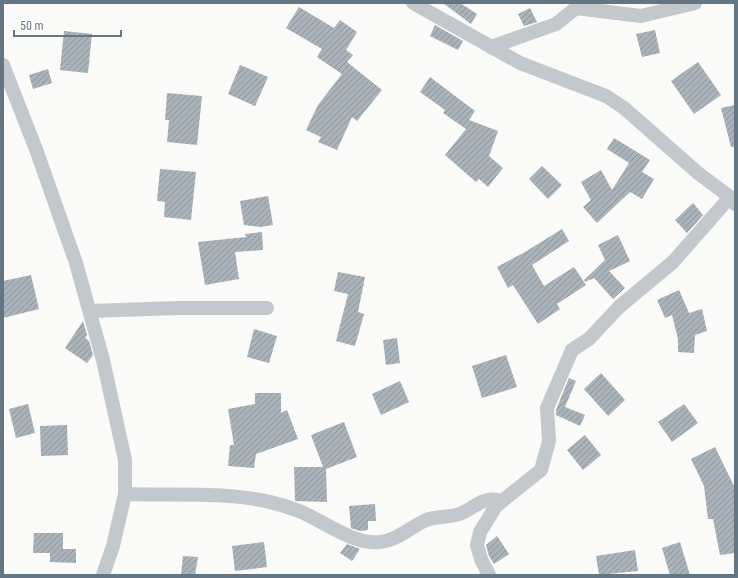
<svg xmlns="http://www.w3.org/2000/svg" width="738" height="578" font-family="'Roboto Condensed',sans-serif">
  <style>
    .building { fill: url(#building-hatch) }
    .lines { fill: none; stroke-linecap: round; stroke-linejoin: round }
    .minor { stroke: #c3c8cc; stroke-width: 14 }
  </style>
  <defs>
    <pattern id="building-hatch" width="6" height="6" patternUnits="userSpaceOnUse"><rect width="6" height="6" fill="#aab3b9"/><path d="M-1 1l2-2M0 6l6-6M5 7l2-2" fill="none" stroke="#8e969c"/></pattern>
  </defs>
  <rect width="100%" height="100%" fill="#fafaf8"/>
  <!-- building -->
  <g class="building">
    <path d="M 443,3 L 460,3 L 477,14 L 471,24 Z"/>
    <path d="M 299,7 L 334,28 L 340,20 L 357,32 L 346,50 L 353,55 L 347,62 L 382,90 L 357,121 L 352,117 L 337,150 L 318,142 L 321,137 L 306,130 L 318,105 L 342,74 L 317,57 L 322,49 L 286,28 Z"/>
    <path d="M 530,8 L 537,22 L 524,26 L 518,14 Z"/>
    <path d="M 435,25 L 463,41 L 458,50 L 430,36 Z"/>
    <path d="M 655,30 L 660,53 L 642,57 L 636,34 Z"/>
    <path d="M 64,31 L 92,34 L 88,73 L 60,70 Z"/>
    <path d="M 698,62 L 721,95 L 694,114 L 671,81 Z"/>
    <path d="M 240,65 L 268,77 L 255,106 L 228,94 Z"/>
    <path d="M 48,69 L 52,83 L 33,89 L 29,75 Z"/>
    <path d="M 430,77 L 475,111 L 469,120 L 498,131 L 489,156 L 503,168 L 488,187 L 479,179 L 476,182 L 445,155 L 466,129 L 443,113 L 445,110 L 420,92 Z"/>
    <path d="M 167,93 L 202,96 L 197,145 L 167,142 L 169,120 L 165,120 Z"/>
    <path d="M 735,105 L 735,147 L 731,147 L 721,108 Z"/>
    <path d="M 614,138 L 650,160 L 642,172 L 654,179 L 642,199 L 630,192 L 597,223 L 583,207 L 591,200 L 581,182 L 601,170 L 612,190 L 629,163 L 607,149 Z"/>
    <path d="M 542,166 L 562,185 L 548,199 L 529,179 Z"/>
    <path d="M 160,169 L 196,172 L 191,220 L 164,217 L 165,202 L 157,201 Z"/>
    <path d="M 268,196 L 273,225 L 261,227 L 244,225 L 240,201 Z"/>
    <path d="M 693,203 L 703,215 L 687,233 L 675,220 Z"/>
    <path d="M 562,229 L 569,241 L 532,265 L 544,286 L 574,267 L 586,285 L 557,304 L 560,309 L 538,324 L 513,285 L 508,288 L 497,267 L 525,252 Z"/>
    <path d="M 262,232 L 263,250 L 235,252 L 239,279 L 205,285 L 198,242 L 246,237 L 245,234 Z"/>
    <path d="M 618,235 L 630,261 L 609,271 L 625,288 L 613,299 L 594,278 L 585,282 L 584,280 L 605,260 L 598,245 Z"/>
    <path d="M 338,272 L 365,277 L 358,312 L 364,314 L 355,346 L 336,341 L 348,294 L 334,291 Z"/>
    <path d="M 31,275 L 39,309 L 3,318 L 3,281 Z"/>
    <path d="M 679,290 L 689,313 L 702,309 L 707,331 L 695,335 L 694,353 L 678,352 L 678,339 L 672,315 L 665,318 L 657,300 Z"/>
    <path d="M 83,321 L 87,335 L 85,338 L 89,341 L 93,355 L 87,363 L 65,348 Z"/>
    <path d="M 254,329 L 277,336 L 269,363 L 247,357 Z"/>
    <path d="M 397,338 L 400,363 L 386,365 L 383,340 Z"/>
    <path d="M 506,355 L 517,387 L 482,398 L 472,366 Z"/>
    <path d="M 601,373 L 625,400 L 608,416 L 584,389 Z"/>
    <path d="M 569,378 L 576,381 L 565,407 L 585,415 L 580,426 L 556,415 L 556,410 Z"/>
    <path d="M 400,381 L 409,402 L 381,415 L 372,394 Z"/>
    <path d="M 255,393 L 281,393 L 281,413 L 287,410 L 298,439 L 256,454 L 254,468 L 228,466 L 230,445 L 234,445 L 228,409 L 255,404 Z"/>
    <path d="M 28,404 L 35,433 L 16,438 L 9,409 Z"/>
    <path d="M 684,404 L 698,423 L 672,442 L 658,422 Z"/>
    <path d="M 344,422 L 357,457 L 326,469 L 327,502 L 295,501 L 294,467 L 323,467 L 311,435 Z"/>
    <path d="M 67,425 L 68,455 L 41,456 L 40,426 Z"/>
    <path d="M 585,435 L 601,455 L 583,470 L 567,450 Z"/>
    <path d="M 715,447 L 735,488 L 735,553 L 720,555 L 713,519 L 708,519 L 704,486 L 691,459 Z"/>
    <path d="M 375,504 L 376,521 L 368,521 L 368,530 L 360,531 L 351,528 L 349,506 Z"/>
    <path d="M 34,533 L 63,533 L 63,549 L 76,549 L 76,563 L 50,562 L 50,553 L 33,553 Z"/>
    <path d="M 497,536 L 509,554 L 494,564 L 489,556 L 486,545 Z"/>
    <path d="M 264,542 L 267,567 L 235,571 L 232,546 Z"/>
    <path d="M 680,542 L 690,575 L 670,575 L 662,548 Z"/>
    <path d="M 347,544 L 360,549 L 352,561 L 340,553 Z"/>
    <path d="M 635,550 L 638,571 L 599,575 L 596,556 Z"/>
    <path d="M 183,556 L 198,557 L 195,575 L 181,575 Z"/>
  </g>
  <g class="lines">
    <!-- minor -->
    <g class="minor">
      <path d="M 413,3 L 520,63 L 606,96 L 624,108 L 698,173 L 730,197 L 735,204"/>
      <path d="M 491,47 L 556,24 L 576,8 L 641,16 L 695,3"/>
      <path d="M 3,65 L 37,152 L 76,263 L 103,360 L 125,460 L 125,494 L 113,546 L 103,575"/>
      <path d="M 90,311 L 178,308 L 267,308"/>
      <path d="M 125,494 C 183,496 244,489 299,511 C 324,521 353,545 380,542 C 398,540 409,528 426,520 C 435,516 448,518 459,514 C 472,510 481,497 497,500 L 496,506"/>
      <path d="M 489,575 L 481,559 L 477,545 L 480,532 L 496,506 L 541,470 L 549,441 L 547,408 L 572,350 L 589,339 L 619,307 L 673,262 L 730,197"/>
    </g>
  </g>
  <!-- border -->
  <rect width="738" height="578" fill="none" stroke="#657683" stroke-width="8"/>
  <!-- scale -->
  <path d="M14 30v6h107v-6" fill="none" stroke="#657683" stroke-width="2"/>
  <text x="20" y="30" font-size="12" fill="#657683" stroke="#ffffff" stroke-width="3" paint-order="stroke">50 m</text>
</svg>
